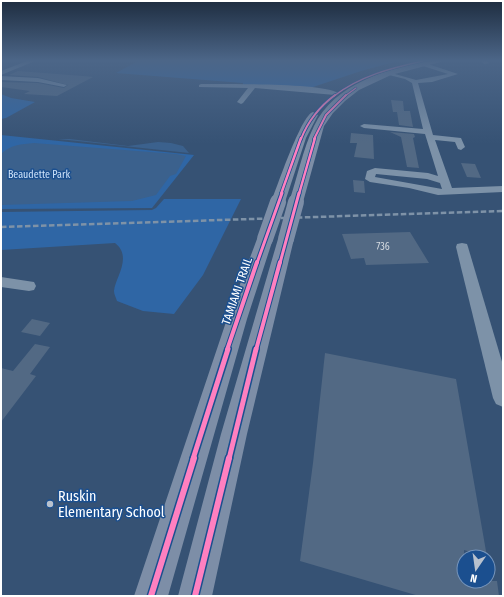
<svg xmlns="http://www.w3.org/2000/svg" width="504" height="597" font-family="'Fira Sans Condensed',sans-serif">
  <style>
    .green { fill: #2f66a5 }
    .water { fill: #3b618d }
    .building { fill: #526984 }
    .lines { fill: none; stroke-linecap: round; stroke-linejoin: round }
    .minor { fill: #7d92a8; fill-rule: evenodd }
    .major { fill: #7d8ea7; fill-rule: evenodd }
    .rail { stroke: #7e92a7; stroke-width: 2.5; stroke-dasharray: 5.5 2.5; stroke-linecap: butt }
    .major-bridge { stroke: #7d8ea7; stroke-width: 16 }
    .cycleway-far6-casing { stroke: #1b4f8f; stroke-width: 2.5 }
    .cycleway-far5-casing { stroke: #1b4f8f; stroke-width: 3.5 }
    .cycleway-far4-casing { stroke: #1b4f8f; stroke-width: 4 }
    .cycleway-far3-casing { stroke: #1b4f8f; stroke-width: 5 }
    .cycleway-far2-casing { stroke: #1b4f8f; stroke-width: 6 }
    .cycleway-far1-casing { stroke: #1b4f8f; stroke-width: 8 }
    .cycleway-casing { stroke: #1b4f8f; stroke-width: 9 }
    .cycleway-far6 { stroke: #ff80c0; stroke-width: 1.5 }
    .cycleway-far5 { stroke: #ff80c0; stroke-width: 2 }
    .cycleway-far4 { stroke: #ff80c0; stroke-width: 2.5 }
    .cycleway-far3 { stroke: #ff80c0; stroke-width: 3 }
    .cycleway-far2 { stroke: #ff80c0; stroke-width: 4 }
    .cycleway-far1 { stroke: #ff80c0; stroke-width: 5 }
    .cycleway { stroke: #ff80c0; stroke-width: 6 }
    .poi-dot { fill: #b9c2ce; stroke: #1b4f8f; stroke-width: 1.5 }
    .labels { text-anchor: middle; stroke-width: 3; stroke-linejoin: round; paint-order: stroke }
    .far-park-label { font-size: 10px; fill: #cfe3fa; stroke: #1b4f8f }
    .number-label { font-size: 10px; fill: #d4dae0 }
    .street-label { font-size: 12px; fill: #fff; stroke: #1b4f8f }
    .near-poi-label { font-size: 14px; fill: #fff; stroke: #1b4f8f; text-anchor: start }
  </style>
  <rect width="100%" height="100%" fill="#365274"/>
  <!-- green -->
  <g class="green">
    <path d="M 138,61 L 398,61 L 361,71 L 307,89 L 243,86 L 243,83 L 116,73 Z"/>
    <path d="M 1,94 L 11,98 L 35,102 L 6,118 L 1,119 Z"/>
    <path d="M 1,135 L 194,155 L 152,208 L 1,209 Z"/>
    <path d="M 164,199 L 241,199 L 203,275 L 174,314 L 143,311 L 117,301 C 116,298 114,294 114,291 C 115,278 133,257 115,243 L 1,250 L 1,212 L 152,210 L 156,208 Z"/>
  </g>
  <!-- water -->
  <g class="water">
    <path d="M 58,139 L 70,139 L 128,146 L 158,142 L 171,143 L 183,146 L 189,153 Z"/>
    <path d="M 34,143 L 176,154 L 186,156 L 176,174 L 170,176 L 156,195 L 132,201 L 1,205 L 1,154 C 10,145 21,144 34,143 Z"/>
  </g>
  <!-- building -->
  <g class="building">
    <path d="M 18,71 L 83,76 L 93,77 L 57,96 L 24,94 L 30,91 L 1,87 L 1,82 L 38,83 L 64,88 L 68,85 L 38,77 L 9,75 Z"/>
    <path d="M 391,100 L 403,101 L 404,111 L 410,111 L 413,127 L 399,125 L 397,112 L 393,112 Z"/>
    <path d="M 390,132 L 414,134 L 415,137 L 413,138 L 419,168 L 407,167 L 401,137 Z"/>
    <path d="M 351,133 L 373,135 L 374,159 L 354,157 L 357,143 L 350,143 Z"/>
    <path d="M 461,163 L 475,164 L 481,178 L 467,177 Z"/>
    <path d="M 353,180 L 364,181 L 365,193 L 354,192 Z"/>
    <path d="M 410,232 L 429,263 L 366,265 L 364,258 L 351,259 L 342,234 Z"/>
    <path d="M 32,319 L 50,323 L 40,336 L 21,332 Z"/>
    <path d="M 35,344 L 50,347 L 30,374 L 36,376 L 1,422 L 1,368 L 13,371 Z"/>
    <path d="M 325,353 L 456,379 L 487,557 L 464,550 L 464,581 L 497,581 L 499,596 L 419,596 L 300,561 L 313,463 Z"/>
  </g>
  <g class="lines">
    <!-- minor -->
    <g class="minor">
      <path d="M 27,61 L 35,61 L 1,75 L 1,71 Z"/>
      <path d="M 481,61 L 487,61 L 489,63 L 484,64 Z"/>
      <path d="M 422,62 L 458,74 L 432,82 L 418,83 L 433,135 L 461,138 L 465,147 L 461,150 L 458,149 L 455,142 L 435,140 L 452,188 L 503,186 L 503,192 L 438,195 L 409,188 L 370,182 L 365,179 L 367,171 L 375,168 L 428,173 L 438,176 L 425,134 L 364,128 L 360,126 L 364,124 L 423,129 L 412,83 L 405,79 L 385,74 L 388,72 L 416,80 L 448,74 L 420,65 ZM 376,174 L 427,179 L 440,183 L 442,189 L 375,177 Z"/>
      <path d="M 1,76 L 38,78 L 67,85 L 64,87 L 38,82 L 1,80 Z"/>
      <path d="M 201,84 C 223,84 325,83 338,93 L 335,95 L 255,88 L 243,103 L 241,104 L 237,102 L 248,88 L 199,87 L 199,85 Z"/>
      <path d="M 462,243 L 467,244 L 468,247 L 503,365 L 503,407 L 496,404 L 493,398 L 456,247 L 457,244 Z"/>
      <path d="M 1,277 L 34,282 L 36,286 L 34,290 L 29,291 L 1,287 Z"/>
    </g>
    <!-- major -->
    <g class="major">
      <path d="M 430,61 L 444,61 L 391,75 L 359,90 L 345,101 L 333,113 L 324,126 L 303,202 L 301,205 L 291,205 L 289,202 C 297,179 303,148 314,126 C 334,84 388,68 430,61 Z"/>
      <path d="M 313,112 L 318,115 L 306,138 L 285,202 L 283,205 L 273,205 L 271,202 C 277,188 301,115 313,112 Z"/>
      <path d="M 265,234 L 271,236 L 273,239 L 247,319 L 168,596 L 134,596 L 227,319 L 257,239 L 259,236 Z"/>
      <path d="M 286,234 L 292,236 L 294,239 L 247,434 L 212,596 L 178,596 L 221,434 L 278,239 L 280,236 Z"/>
    </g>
    <!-- rail -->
    <path class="rail" d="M 1,227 L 503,211"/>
    <!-- major-bridge -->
    <g class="major-bridge">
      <path d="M 265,239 L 278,202"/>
      <path d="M 286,239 L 296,202"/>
    </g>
    <!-- cycleway-far6 casing -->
    <g class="cycleway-far6-casing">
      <g id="cycleway-far6">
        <path d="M 334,96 C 360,76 391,68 423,61"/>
        <path d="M 345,96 L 356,88"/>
      </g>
    </g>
    <!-- cycleway-far5 casing -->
    <g class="cycleway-far5-casing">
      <g id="cycleway-far5">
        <path d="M 301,139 C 308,121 319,107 335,95"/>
        <path d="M 314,139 L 326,115 L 346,95"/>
      </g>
    </g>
    <!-- cycleway-far4 casing -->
    <g class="cycleway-far4-casing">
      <g id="cycleway-far4">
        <path d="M 281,194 L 301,138"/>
        <path d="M 299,194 L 315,138"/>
      </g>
    </g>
    <!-- cycleway-far3 casing -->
    <g class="cycleway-far3-casing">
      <g id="cycleway-far3">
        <path d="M 257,263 L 282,193"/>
        <path d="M 280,263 L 299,193"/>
      </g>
    </g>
    <!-- cycleway-far2 casing -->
    <g class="cycleway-far2-casing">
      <g id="cycleway-far2">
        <path d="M 227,350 L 257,262"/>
        <path d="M 256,350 L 280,262"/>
      </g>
    </g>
    <!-- cycleway-far1 casing -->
    <g class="cycleway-far1-casing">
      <g id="cycleway-far1">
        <path d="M 193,459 L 228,349"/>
        <path d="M 229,459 L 256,349"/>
      </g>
    </g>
    <!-- cycleway casing -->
    <g class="cycleway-casing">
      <g id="cycleway">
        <path d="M 151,596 L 194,458"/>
        <path d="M 195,596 L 229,458"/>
      </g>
    </g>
    <!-- cycleway-far6 -->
    <use href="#cycleway-far6" class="cycleway-far6"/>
    <!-- cycleway-far5 -->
    <use href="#cycleway-far5" class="cycleway-far5"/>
    <!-- cycleway-far4 -->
    <use href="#cycleway-far4" class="cycleway-far4"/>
    <!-- cycleway-far3 -->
    <use href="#cycleway-far3" class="cycleway-far3"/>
    <!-- cycleway-far2 -->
    <use href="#cycleway-far2" class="cycleway-far2"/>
    <!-- cycleway-far1 -->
    <use href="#cycleway-far1" class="cycleway-far1"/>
    <!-- cycleway -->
    <use href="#cycleway" class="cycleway"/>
  </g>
  <!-- sky -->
  <linearGradient id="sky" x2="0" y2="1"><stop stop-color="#1e2d40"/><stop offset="0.42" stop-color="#4c6688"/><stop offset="1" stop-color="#4c6688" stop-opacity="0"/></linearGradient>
  <rect width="504" height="144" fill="url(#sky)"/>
  <!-- markers -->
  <circle class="poi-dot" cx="50" cy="504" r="4"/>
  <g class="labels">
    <!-- far-park labels -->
    <g class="far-park-label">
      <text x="39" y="178">Beaudette Park</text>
    </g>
    <!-- number labels -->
    <g class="number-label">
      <text x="383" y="250">736</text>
    </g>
    <!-- street labels -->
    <g class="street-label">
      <text transform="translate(237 291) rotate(-71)" y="4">TAMIAMI TRAIL</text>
    </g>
    <!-- near-poi labels -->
    <g class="near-poi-label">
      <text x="58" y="501">Ruskin<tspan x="58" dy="16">Elementary School</tspan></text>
    </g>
  </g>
  <!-- border -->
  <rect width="504" height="597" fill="none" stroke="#ffffff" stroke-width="4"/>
  <!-- north arrow -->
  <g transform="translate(476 569) rotate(193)"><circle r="19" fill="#1b4f8f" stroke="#7695bc"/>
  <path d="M0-3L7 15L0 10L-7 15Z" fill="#b9c2ce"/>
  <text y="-6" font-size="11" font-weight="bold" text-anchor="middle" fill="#ffffff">N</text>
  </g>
</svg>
